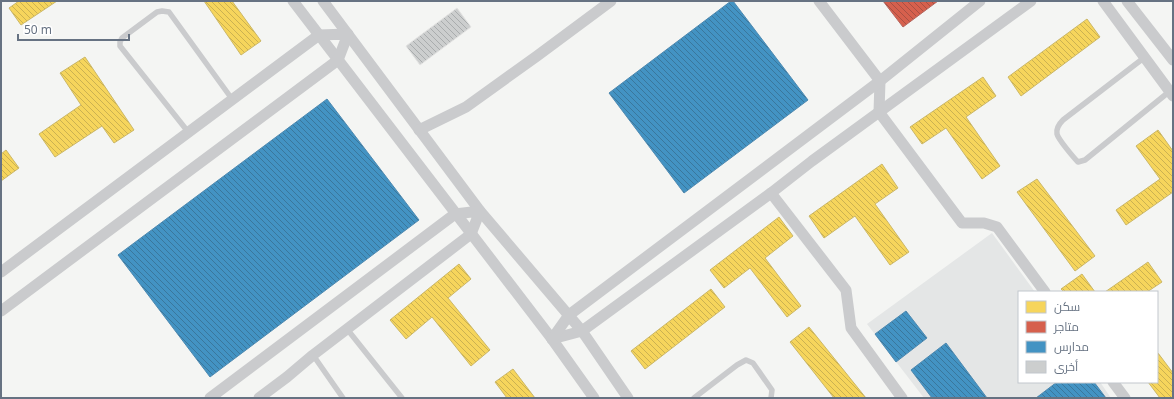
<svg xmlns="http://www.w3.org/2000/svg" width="1174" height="399" font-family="'Noto Sans',Cairo,sans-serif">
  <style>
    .built { fill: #e4e6e6 }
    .homes { fill: url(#homes-back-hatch); stroke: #cbb767 }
    .shops { fill: url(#shops-back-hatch); stroke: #b4655d }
    .schools { fill: url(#schools-back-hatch); stroke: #4e89b0 }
    .building { fill: url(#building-back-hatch); stroke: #e4e4e3 }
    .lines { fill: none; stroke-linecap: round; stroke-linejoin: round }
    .lane { stroke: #cacbcd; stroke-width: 5.5 }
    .street { stroke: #cacbcd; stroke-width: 11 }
  </style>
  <defs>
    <pattern id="homes-back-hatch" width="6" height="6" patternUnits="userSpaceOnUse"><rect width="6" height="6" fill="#f6d55c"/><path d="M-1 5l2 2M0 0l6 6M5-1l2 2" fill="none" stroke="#cbb151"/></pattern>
    <pattern id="shops-back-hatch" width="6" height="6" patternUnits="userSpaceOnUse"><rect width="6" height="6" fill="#d6604d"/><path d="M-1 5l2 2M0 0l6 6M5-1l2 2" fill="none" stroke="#a85044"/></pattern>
    <pattern id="schools-back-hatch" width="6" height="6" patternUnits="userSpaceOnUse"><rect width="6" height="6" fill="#4393c3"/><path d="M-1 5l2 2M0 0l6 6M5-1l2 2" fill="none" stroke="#3a779c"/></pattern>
    <pattern id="building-back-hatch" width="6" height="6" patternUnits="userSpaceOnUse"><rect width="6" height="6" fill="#cccece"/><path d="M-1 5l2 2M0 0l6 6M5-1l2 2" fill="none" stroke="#a9acad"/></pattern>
  </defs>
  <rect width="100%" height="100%" fill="#f4f5f3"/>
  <!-- built -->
  <path class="built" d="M 992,233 L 1035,292 L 1019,292 L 1019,382 L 1100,382 L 1111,398 L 924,398 L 867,324 Z"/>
  <!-- homes -->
  <g class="homes">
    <path d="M 19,1 L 57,1 L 21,25 L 9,8 Z"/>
    <path d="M 204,1 L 232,1 L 261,41 L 241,55 Z"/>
    <path d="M 1087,19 L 1100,37 L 1021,96 L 1008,77 Z"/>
    <path d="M 85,57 L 134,130 L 114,143 L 102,126 L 55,157 L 39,134 L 81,105 L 60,73 Z"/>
    <path d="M 983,77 L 996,96 L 966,117 L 1000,166 L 982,179 L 946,128 L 922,144 L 910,127 Z"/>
    <path d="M 1158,130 L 1173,151 L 1173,192 L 1126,225 L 1116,210 L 1160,179 L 1136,146 Z"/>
    <path d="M 6,150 L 19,168 L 1,181 L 1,154 Z"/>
    <path d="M 882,164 L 898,188 L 875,204 L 909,252 L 890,265 L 855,216 L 824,238 L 809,216 Z"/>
    <path d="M 1037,179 L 1095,256 L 1075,271 L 1017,192 Z"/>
    <path d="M 779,217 L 793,236 L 765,258 L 801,306 L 787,317 L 750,268 L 724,288 L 710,270 Z"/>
    <path d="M 1148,262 L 1162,282 L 1147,292 L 1105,292 Z"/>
    <path d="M 459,264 L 471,279 L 448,298 L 490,350 L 471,366 L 432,317 L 406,339 L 390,320 Z"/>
    <path d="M 1082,274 L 1095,292 L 1064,292 L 1061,289 Z"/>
    <path d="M 711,289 L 725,307 L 645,369 L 631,351 Z"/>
    <path d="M 809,327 L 866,398 L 834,398 L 790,342 Z"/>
    <path d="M 1158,353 L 1173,373 L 1173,398 L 1160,398 L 1148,382 L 1157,382 L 1157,354 Z"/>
    <path d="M 513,369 L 535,398 L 507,398 L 495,382 Z"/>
  </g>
  <!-- shops -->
  <path class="shops" d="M 883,1 L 938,1 L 903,27 Z"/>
  <!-- schools -->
  <g class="schools">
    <path d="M 731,1 L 733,1 L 808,100 L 684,193 L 609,93 Z"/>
    <path d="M 327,99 L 419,220 L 210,377 L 118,255 Z"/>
    <path d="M 906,311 L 927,338 L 896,362 L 875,334 Z"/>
    <path d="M 946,343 L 987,398 L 932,398 L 911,370 Z"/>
    <path d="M 1057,382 L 1094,382 L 1106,398 L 1036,398 Z"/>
  </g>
  <!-- building -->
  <path class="building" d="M 457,8 L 471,27 L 420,65 L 406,46 Z"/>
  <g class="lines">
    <!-- lane -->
    <g class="lane">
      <path d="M 1145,57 L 1063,120 C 1059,124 1056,129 1057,134 C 1058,139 1074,158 1078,162 L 1085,160 L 1170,91"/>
      <path d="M 189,133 L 120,46 L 120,42 L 122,38 L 157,12 L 162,11 L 169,12 L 232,99"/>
      <path d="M 347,329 L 402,398"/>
      <path d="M 313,355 L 343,398"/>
      <path d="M 694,398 L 737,365 L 746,360 L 753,363 L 772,390 L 771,398"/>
    </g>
    <!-- street -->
    <g class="street">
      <path d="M 293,1 L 552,339 L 594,398"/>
      <path d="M 323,1 L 480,211 L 582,331 L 628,398"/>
      <path d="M 819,1 L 880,81 L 879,112 L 962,223 L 984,223 L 997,227 L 1045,292"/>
      <path d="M 1103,1 L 1173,96"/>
      <path d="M 1127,1 L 1173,60"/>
      <path d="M 419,130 L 466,107 L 537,56 L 611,1"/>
      <path d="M 771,193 L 846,290 L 851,328 L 902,398"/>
      <path d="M 1,272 L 319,35 L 348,34 L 338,60 L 1,311"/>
      <path d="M 552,339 L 582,331 L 771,193 L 812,161 L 1031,1"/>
      <path d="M 552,339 L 569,315 L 880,81 L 980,1"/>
      <path d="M 1113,382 L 1125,398"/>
      <path d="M 210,398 L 455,214 L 480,211 L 471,234 L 313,355 L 287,377 L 259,398"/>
    </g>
  </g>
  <!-- border -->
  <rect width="1174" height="399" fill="none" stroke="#667282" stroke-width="4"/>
  <!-- legend -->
  <rect x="1018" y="291" width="140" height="92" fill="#ffffff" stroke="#c2c7cd"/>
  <rect x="1026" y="301" width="20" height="12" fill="#f6d55c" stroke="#c2c7cd"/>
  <text x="1054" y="311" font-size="12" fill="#667282">سكن</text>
  <rect x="1026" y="321" width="20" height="12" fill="#d6604d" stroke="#c2c7cd"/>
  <text x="1054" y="331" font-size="12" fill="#667282">متاجر</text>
  <rect x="1026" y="341" width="20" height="12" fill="#4393c3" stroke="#c2c7cd"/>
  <text x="1054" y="351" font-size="12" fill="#667282">مدارس</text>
  <rect x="1026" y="361" width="20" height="12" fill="#cccece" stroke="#c2c7cd"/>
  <text x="1054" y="371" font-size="12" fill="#667282">أخرى</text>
  <!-- scale -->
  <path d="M18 34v6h111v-6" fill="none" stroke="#667282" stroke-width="2"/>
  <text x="24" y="34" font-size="12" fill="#667282" stroke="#ffffff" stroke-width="3" paint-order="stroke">50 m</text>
</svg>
